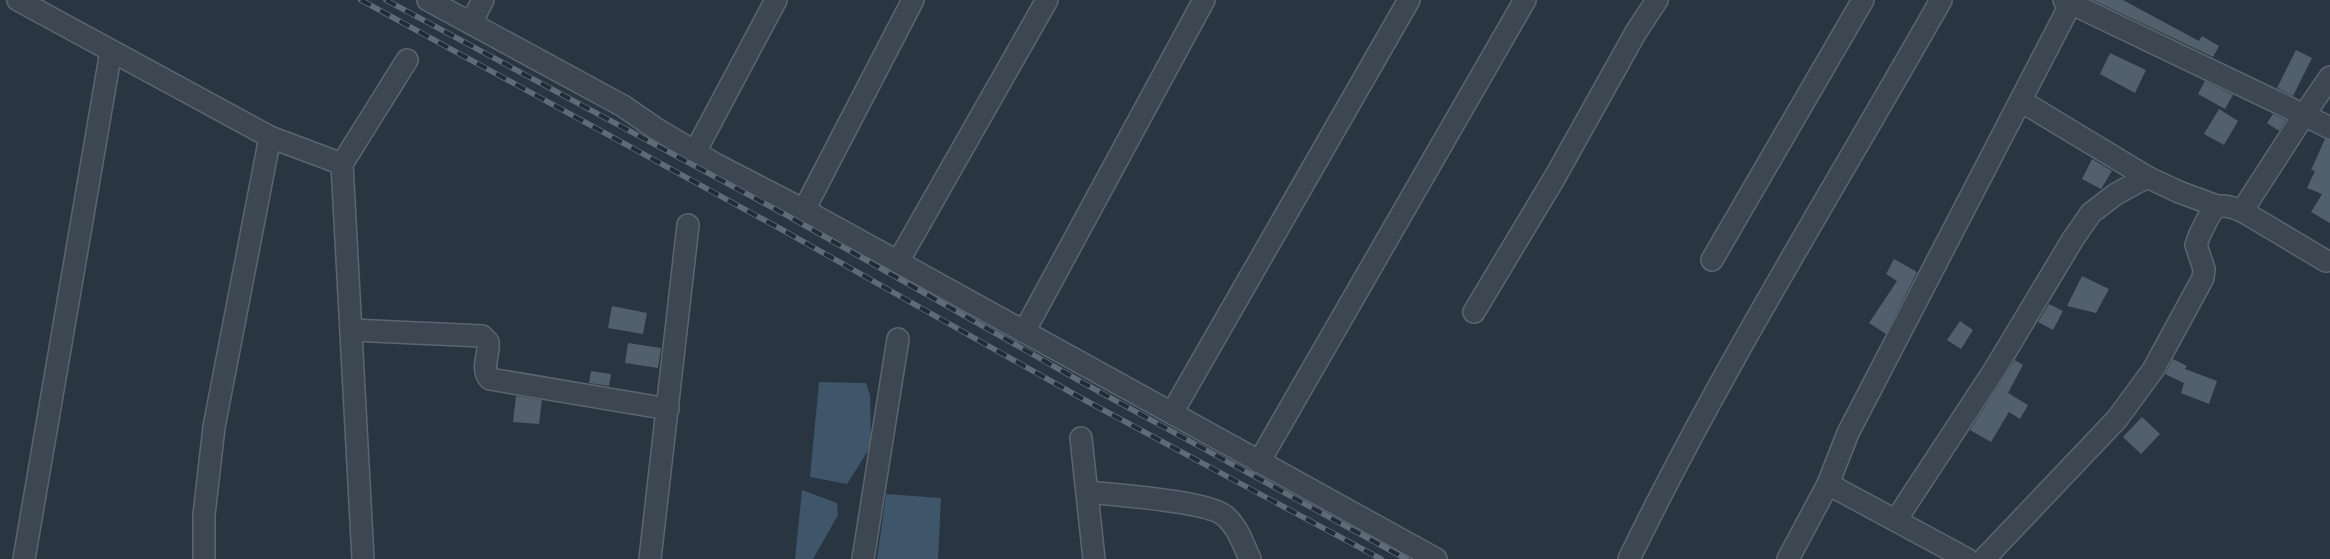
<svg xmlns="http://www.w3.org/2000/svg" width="2330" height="559" font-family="Inter,sans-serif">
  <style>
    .water { fill: #3f556a }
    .building { fill: #525f6c }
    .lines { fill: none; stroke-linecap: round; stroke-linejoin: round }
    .minor-casing { stroke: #5b656f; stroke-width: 24 }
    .minor { stroke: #3d4752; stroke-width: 21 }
    .rail-casing { stroke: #5f6c78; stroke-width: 5.5 }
    .rail { stroke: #212c37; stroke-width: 4; stroke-dasharray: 11; stroke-linecap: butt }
  </style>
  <rect width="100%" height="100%" fill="#293642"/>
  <!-- water -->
  <g class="water">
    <path d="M 819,382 L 866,383 L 870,395 L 871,446 L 847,484 L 810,477 Z"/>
    <path d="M 802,490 L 837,503 L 838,515 L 813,559 L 795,559 Z"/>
    <path d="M 886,494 L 941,498 L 938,559 L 877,559 Z"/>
  </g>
  <!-- building -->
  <g class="building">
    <path d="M 2093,0 L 2123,0 L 2199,41 L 2202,36 L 2219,46 L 2213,57 Z"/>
    <path d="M 2296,50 L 2312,58 L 2293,96 L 2277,88 Z"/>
    <path d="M 2110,53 L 2146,70 L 2135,93 L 2100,74 Z"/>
    <path d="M 2205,81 L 2233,95 L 2225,109 L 2198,94 Z"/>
    <path d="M 2219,109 L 2238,121 L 2224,145 L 2204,134 Z"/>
    <path d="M 2273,114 L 2286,120 L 2279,131 L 2267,123 Z"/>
    <path d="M 2325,139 L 2330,140 L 2330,223 L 2311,212 L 2322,194 L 2307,188 L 2315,171 L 2311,170 Z"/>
    <path d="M 2092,159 L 2112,171 L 2101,189 L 2082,179 Z"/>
    <path d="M 1894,259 L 1917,272 L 1886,334 L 1869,323 L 1897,281 L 1886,274 Z"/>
    <path d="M 2082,276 L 2109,289 L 2096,313 L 2067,306 Z"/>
    <path d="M 2049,304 L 2063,311 L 2053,330 L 2038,322 Z"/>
    <path d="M 612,306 L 647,313 L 643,334 L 608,328 Z"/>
    <path d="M 1960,321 L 1973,330 L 1961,349 L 1947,340 Z"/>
    <path d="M 628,343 L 661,348 L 658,368 L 625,363 Z"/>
    <path d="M 2173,359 L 2187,366 L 2185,369 L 2217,381 L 2209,404 L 2181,393 L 2184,383 L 2165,374 Z"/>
    <path d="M 2015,360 L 2023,365 L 2008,393 L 2028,405 L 2020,419 L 2009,412 L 1991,442 L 1970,430 Z"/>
    <path d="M 591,371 L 611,374 L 609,386 L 589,383 Z"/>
    <path d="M 516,396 L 542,400 L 539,424 L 513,422 Z"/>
    <path d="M 2142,417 L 2160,434 L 2141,454 L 2123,437 Z"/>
  </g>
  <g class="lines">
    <!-- minor casing -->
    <g class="minor-casing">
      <g id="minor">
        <path d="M 18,0 L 270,137 L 342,164"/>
        <path d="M 428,0 L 623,106 L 655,128 L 715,164 L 804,210 L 1436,559"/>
        <path d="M 2064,0 L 2304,115 L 2242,211"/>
        <path d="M 471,23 L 483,0"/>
        <path d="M 2330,77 L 2304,115 L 2330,128"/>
        <path d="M 2021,101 L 2147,177 L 2179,192 L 2217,206"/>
        <path d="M 695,152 L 776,0"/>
        <path d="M 804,210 L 913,0"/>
        <path d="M 1712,260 L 1863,0"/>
        <path d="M 898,262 L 1047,0"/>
        <path d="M 1474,312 L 1555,177 L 1636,32 L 1657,0"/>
        <path d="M 351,330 L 482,336 L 488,342 C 490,354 480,369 490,379 L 668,409"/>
        <path d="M 1024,332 L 1204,0"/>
        <path d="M 1172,413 L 1409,0"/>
        <path d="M 1081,438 L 1094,559"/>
        <path d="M 1259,462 L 1525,0"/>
        <path d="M 1828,484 L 1848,433 L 2071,3"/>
        <path d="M 1088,492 C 1115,495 1208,501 1225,516 C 1238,527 1243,544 1250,559"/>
        <path d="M 1896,520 L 1995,369 L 2073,239 L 2091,213 L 2116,194 L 2147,177"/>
        <path d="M 24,559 L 111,51"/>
        <path d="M 204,559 L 204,515 L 214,427 L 270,137"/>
        <path d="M 363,559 L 342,164 L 407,60"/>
        <path d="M 650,559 L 688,225"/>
        <path d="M 863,559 L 898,339"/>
        <path d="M 1629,559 C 1722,367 1836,186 1941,0"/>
        <path d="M 1788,559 L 1828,484 L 1967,559"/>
        <path d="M 1984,559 L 2117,419 L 2153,370 L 2203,278 L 2204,269 L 2196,245 C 2198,238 2201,231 2205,224 C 2215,203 2221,203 2242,211 L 2326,261"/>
      </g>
    </g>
    <!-- minor -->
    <use href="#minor" class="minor"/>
    <!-- rail casing -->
    <g class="rail-casing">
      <g id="rail">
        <path d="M 361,0 L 779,228 L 1081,398 L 1381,559"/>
        <path d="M 386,0 L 788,216 L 1087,385 L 1406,559"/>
      </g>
    </g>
    <!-- rail -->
    <use href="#rail" class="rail"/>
  </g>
</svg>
